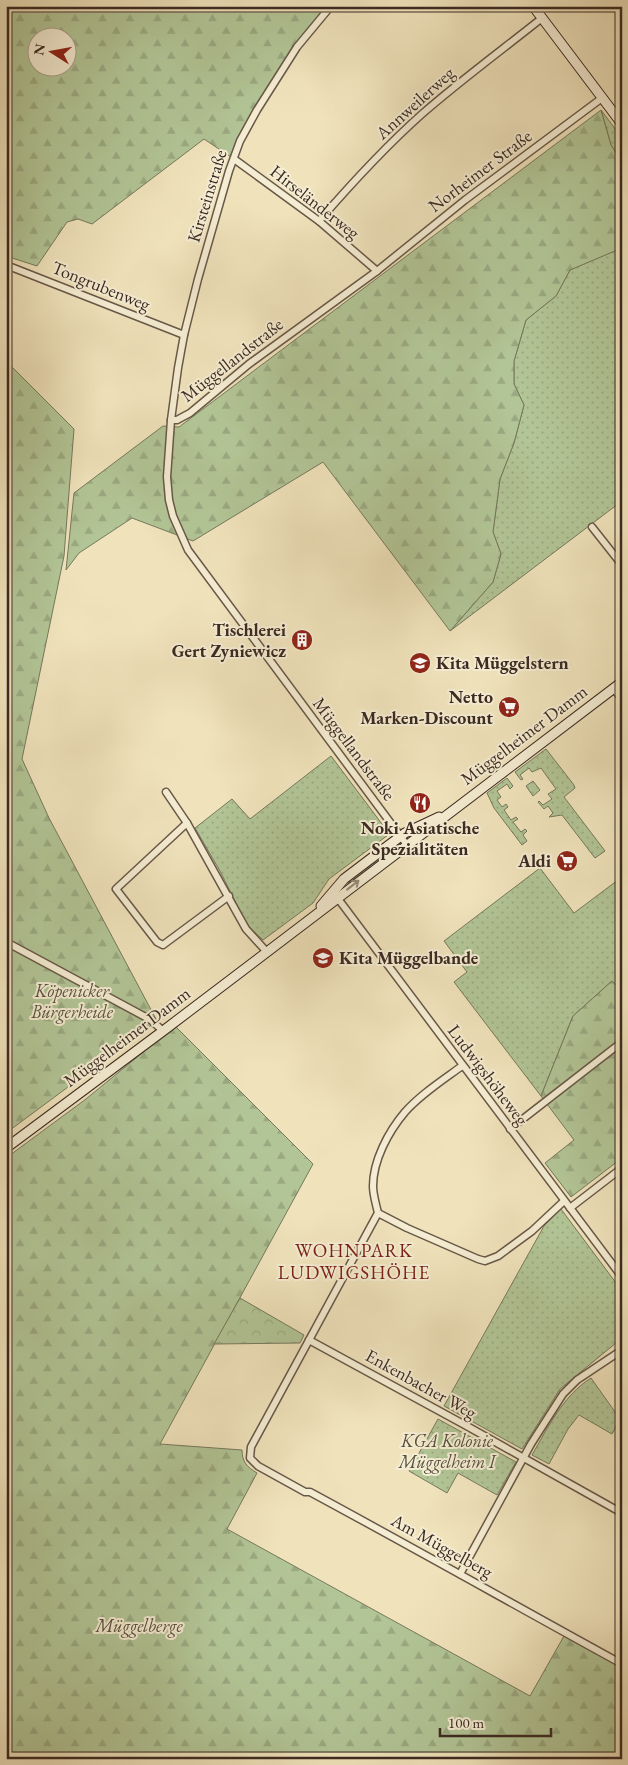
<svg xmlns="http://www.w3.org/2000/svg" width="628" height="1765" font-family="'EB Garamond',serif">
  <style>
    .grass { fill: url(#grass-dots); stroke: #76785c }
    .forest { fill: url(#forest-firs); stroke: #76785c; fill-rule: evenodd }
    .park { fill: url(#park-crowns); stroke: #76785c }
    .lines { fill: none; stroke-linecap: round; stroke-linejoin: round }
    .street-casing { stroke: #685848; stroke-width: 9 }
    .secondary-casing { stroke: #3b2a22; stroke-width: 11 }
    .street { stroke: #f5edd3; stroke-width: 6 }
    .secondary { stroke: #f5edd3; stroke-width: 9 }
    .oneway { stroke: #988c7a }
    .labels { text-anchor: middle; stroke-width: 4; stroke-linejoin: round; paint-order: stroke }
    .street-label { font-size: 18px; fill: #3b2a22; stroke: #f5edd3 }
    .poi-label { font-size: 18px; font-weight: bold; fill: #3b2a22; stroke: #f5edd3; text-anchor: end }
    .park-label { font-size: 18px; font-style: italic; fill: #59513f; stroke: #f5edd3 }
    .neighbourhood-label { font-size: 19px; letter-spacing: 1px; fill: #7a1f14; stroke: #f5edd3 }
  </style>
  <defs>
    <pattern id="grass-dots" width="8" height="8" patternUnits="userSpaceOnUse" patternTransform="scale(1.25)"><rect width="8" height="8" fill="#b2c596"/><path d="M2 2h.1M6 6h.1" fill="none" stroke="#9aa981" stroke-width="1.8" stroke-linecap="round"/></pattern>
    <pattern id="forest-firs" width="22" height="20" patternUnits="userSpaceOnUse" patternTransform="scale(1.25)"><rect width="22" height="20" fill="#b2c596"/><path d="M5 1l3.5 6h-7zM16 11l3.5 6h-7z" fill="#9aa981"/></pattern>
    <pattern id="park-crowns" width="20" height="18" patternUnits="userSpaceOnUse" patternTransform="scale(1.25)"><rect width="20" height="18" fill="#b2c596"/><path d="M2 6a3 3 0 1 1 6 0M12 15a3 3 0 1 1 6 0" fill="none" stroke="#9aa981"/></pattern>
  </defs>
  <rect width="100%" height="100%" fill="#f0e3bc"/>
  <filter id="stains"><feTurbulence type="fractalNoise" baseFrequency=".004" numOctaves="4"/><feColorMatrix values="0 0 0 0 .2 0 0 0 0 .09 0 0 0 0 .02 0 0 0 .5 -.17"/></filter>
  <radialGradient id="worn" r=".72"><stop offset=".6" stop-color="#630" stop-opacity="0"/><stop offset="1" stop-color="#630" stop-opacity=".3"/></radialGradient>
  <!-- grass -->
  <g class="grass">
    <path d="M 601,110 L 622,138 L 622,162 L 611,145 Z"/>
    <path d="M 622,247 L 620,311 L 622,313 L 622,501 L 450,631 L 493,582 L 501,554 L 493,532 L 500,479 L 514,443 L 524,405 L 514,384 L 514,361 L 526,320 L 556,296 L 570,270 Z"/>
    <path d="M 546,749 L 574,785 L 575,788 L 564,797 L 605,851 L 595,858 L 562,815 L 549,817 L 553,813 L 548,806 L 544,809 L 538,802 L 539,801 L 543,805 L 552,799 L 548,794 L 556,789 L 541,768 L 532,772 L 529,768 L 520,775 L 523,779 L 521,780 L 515,772 Z"/>
    <path d="M 331,756 L 388,832 L 388,835 L 329,879 L 313,903 L 263,940 L 247,925 L 220,871 L 195,828 L 232,799 L 250,819 Z"/>
    <path d="M 507,778 L 513,786 L 510,789 L 507,784 L 497,791 L 501,797 L 497,800 L 502,807 L 506,804 L 508,807 L 504,810 L 511,820 L 516,817 L 518,819 L 513,822 L 521,832 L 525,829 L 527,831 L 523,835 L 527,841 L 522,845 L 494,808 L 487,793 Z"/>
    <path d="M 533,781 L 540,790 L 533,796 L 526,786 Z"/>
    <path d="M 396,845 L 396,848 L 349,883 L 348,881 Z"/>
    <path d="M 540,868 L 574,913 L 622,877 L 622,992 L 612,981 L 573,1016 L 541,1096 L 454,982 L 467,972 L 444,941 Z"/>
    <path d="M 561,1209 L 622,1291 L 622,1338 L 560,1389 L 522,1449 L 444,1406 L 544,1226 Z"/>
    <path d="M 591,1378 L 620,1419 L 612,1434 L 579,1415 L 568,1429 L 549,1464 L 532,1455 C 548,1427 563,1396 591,1378 Z"/>
    <path d="M 438,1419 L 516,1462 L 497,1495 L 458,1473 L 447,1493 L 409,1471 Z"/>
  </g>
  <!-- forest -->
  <g class="forest">
    <path d="M 6,6 L 331,6 L 281,72 L 234,159 L 204,139 L 92,224 L 78,219 L 67,222 L 37,266 L 6,256 ZM 38,38 L 68,38 L 68,68 L 38,68 Z"/>
    <path d="M 601,110 L 611,145 L 622,162 L 622,248 L 570,270 L 556,296 L 526,320 L 514,361 L 514,384 L 524,405 L 514,443 L 500,479 L 493,532 L 501,554 L 493,582 L 450,631 L 323,462 L 193,541 L 132,518 L 79,553 L 66,570 L 74,493 L 163,426 L 179,427 Z"/>
    <path d="M 6,361 L 74,429 L 64,556 L 22,759 L 49,818 L 157,1021 L 6,1133 Z"/>
    <path d="M 612,981 L 622,992 L 622,1158 L 571,1197 L 545,1163 L 574,1140 L 541,1096 L 573,1016 Z"/>
    <path d="M 175,1026 L 313,1164 L 160,1444 L 242,1450 C 242,1462 247,1467 257,1473 L 227,1529 L 530,1696 L 564,1636 L 622,1667 L 622,1759 L 6,1759 L 6,1158 L 86,1099 Z"/>
  </g>
  <!-- park -->
  <path class="park" d="M 240,1298 L 304,1335 L 300,1343 L 214,1344 Z"/>
  <g class="lines">
    <!-- street casing -->
    <g class="street-casing">
      <g id="street">
        <path d="M 331,6 L 297,47 L 257,110 L 240,141 L 229,171 L 198,279 L 184,335 L 178,368 L 171,420 L 167,477 L 169,500 L 173,516 L 188,550 L 407,845"/>
        <path d="M 234,159 L 319,221 L 377,271"/>
        <path d="M 319,221 C 351,184 385,147 422,114 C 461,80 502,50 542,18"/>
        <path d="M 6,265 L 184,335"/>
        <path d="M 171,420 L 177,420 L 190,413 L 249,364 L 377,271 L 465,200 L 602,98"/>
        <path d="M 592,527 L 622,565"/>
        <path d="M 613,688 L 622,699"/>
        <path d="M 166,792 L 187,823 L 246,929 L 266,951"/>
        <path d="M 187,823 L 116,889 L 157,942 L 163,945 L 229,896"/>
        <path d="M 336,896 L 622,1277"/>
        <path d="M 6,942 L 151,1020 L 163,1031"/>
        <path d="M 462,1066 C 443,1080 421,1094 405,1112 C 388,1132 373,1161 373,1186 C 373,1195 376,1204 378,1213 L 251,1447 L 250,1458 L 258,1466 L 305,1492 L 310,1492 C 414,1548 518,1607 622,1664"/>
        <path d="M 510,1129 L 622,1042"/>
        <path d="M 570,1208 L 622,1168"/>
        <path d="M 378,1213 L 407,1228 L 478,1259 L 485,1261 L 498,1256 L 532,1231 L 564,1201"/>
        <path d="M 309,1340 L 465,1425 L 622,1513"/>
        <path d="M 460,1574 L 531,1444 L 563,1394 L 577,1380 L 622,1350"/>
      </g>
    </g>
    <!-- secondary casing -->
    <g class="secondary-casing">
      <g id="secondary">
        <path d="M 533,6 L 622,124"/>
        <path d="M 321,906 L 344,879 L 369,860 L 405,833 L 439,817"/>
        <path d="M 6,1148 L 163,1031 L 622,682"/>
      </g>
    </g>
    <!-- street -->
    <use href="#street" class="street"/>
    <!-- secondary -->
    <use href="#secondary" class="secondary"/>
  </g>
  <!-- one-way arrows -->
  <defs><path id="oneway-shaft" d="M-6 0H5M1.5-3L5.5 0L1.5 3" fill="none" stroke-width="1.6" stroke-linecap="round" stroke-linejoin="round" transform="scale(1.25)"/></defs>
  <use class="oneway" href="#oneway-shaft" transform="translate(353 885) rotate(-38)"/>
  <!-- icons -->
  <defs>
    <g id="building-disc" transform="scale(1.125)"><circle r="9.5" fill="#8f2418" stroke="#f5edd3"/><path d="M-4-6H4V6H1V3H-1V6H-4ZM-2.5-4.3h1.7v1.8h-1.7ZM.8-4.3h1.7v1.8H.8ZM-2.5-1h1.7V.8h-1.7ZM.8-1h1.7V.8H.8Z" fill="#fff"/></g>
    <g id="school-disc" transform="scale(1.125)"><circle r="9.5" fill="#8f2418" stroke="#f5edd3"/><path d="M0-5L7-2L0 1L-7-2ZM-4 1L0 2.5L4 1V4Q0 6-4 4Z" fill="#fff"/></g>
    <g id="supermarket-disc" transform="scale(1.125)"><circle r="9.5" fill="#8f2418" stroke="#f5edd3"/><path d="M-6-5.5h2.5l.6 2H6L4.5 2H-2.5L-4.4-4H-6ZM-1.5 3.2a1.3 1.3 0 1 0 .1 0ZM3 3.2a1.3 1.3 0 1 0 .1 0Z" fill="#fff"/></g>
    <g id="restaurant-disc" transform="scale(1.125)"><circle r="9.5" fill="#8f2418" stroke="#f5edd3"/><path d="M-5-6h1v4h1v-4h1v4h1v-4h1v5L-1.5 .5V6h-2V.5L-5-1ZM5-6V6H3V1.5H1.5Q1.5-4 5-6Z" fill="#fff"/></g>
  </defs>
  <g fill-rule="evenodd">
    <use href="#building-disc" x="302" y="640"/>
    <use href="#school-disc" x="420" y="663"/>
    <use href="#supermarket-disc" x="509" y="707"/>
    <use href="#restaurant-disc" x="420" y="803"/>
    <use href="#supermarket-disc" x="567" y="861"/>
    <use href="#school-disc" x="323" y="958"/>
  </g>
  <g class="labels">
    <!-- street labels -->
    <g class="street-label">
      <text transform="translate(415 103) rotate(-42)" y="6">Annweilerweg</text>
      <text transform="translate(480 171) rotate(-37)" y="6">Norheimer Straße</text>
      <text transform="translate(207 196) rotate(-73)" y="6">Kirsteinstraße</text>
      <text transform="translate(315 202) rotate(38)" y="6">Hirseländerweg</text>
      <text transform="translate(101 286) rotate(22)" y="6">Tongrubenweg</text>
      <text transform="translate(232 360) rotate(-38)" y="6">Müggellandstraße</text>
      <text transform="translate(524 735) rotate(-37)" y="6">Müggelheimer Damm</text>
      <text transform="translate(354 749) rotate(53)" y="6">Müggellandstraße</text>
      <text transform="translate(127 1037) rotate(-37)" y="6">Müggelheimer Damm</text>
      <text transform="translate(488 1075) rotate(53)" y="6">Ludwigshöheweg</text>
      <text transform="translate(421 1384) rotate(29)" y="6">Enkenbacher Weg</text>
      <text transform="translate(442 1546) rotate(29)" y="6">Am Müggelberg</text>
    </g>
    <!-- poi labels -->
    <g class="poi-label">
      <text x="286" y="636">Tischlerei<tspan x="286" dy="21">Gert Zyniewicz</tspan></text>
      <text x="436" y="669" text-anchor="start">Kita Müggelstern</text>
      <text x="493" y="703">Netto<tspan x="493" dy="21">Marken-Discount</tspan></text>
      <text x="420" y="834" text-anchor="middle">Noki Asiatische<tspan x="420" dy="21">Spezialitäten</tspan></text>
      <text x="551" y="867">Aldi</text>
      <text x="339" y="964" text-anchor="start">Kita Müggelbande</text>
    </g>
    <!-- park labels -->
    <g class="park-label">
      <text x="72" y="997">Köpenicker<tspan x="72" dy="21">Bürgerheide</tspan></text>
      <text x="447" y="1447">KGA Kolonie<tspan x="447" dy="21">Müggelheim I</tspan></text>
      <text x="139" y="1632">Müggelberge</text>
    </g>
    <!-- neighbourhood labels -->
    <g class="neighbourhood-label">
      <text x="354" y="1257">WOHNPARK<tspan x="354" dy="22">LUDWIGSHÖHE</tspan></text>
    </g>
  </g>
  <!-- margin -->
  <rect width="628" height="1765" fill="none" stroke="#f0e3bc" stroke-width="25"/>
  <rect x="8" y="8" width="613" height="1750" fill="none" stroke="#3b2a22" stroke-width="2.5"/>
  <rect x="12" y="12" width="603" height="1740" fill="none" stroke="#3b2a22"/>
  <!-- north arrow -->
  <g transform="translate(52 52) rotate(281)"><circle r="24" fill="#f5edd3" stroke="#ab9f8c"/>
  <path d="M0-4L9 19L0 12L-9 19Z" fill="#8f2418"/>
  <text y="-8" font-size="14" font-weight="bold" text-anchor="middle" fill="#3b2a22">N</text>
  </g>
  <!-- scale -->
  <path d="M440 1728v8h111v-8" fill="none" stroke="#3b2a22" stroke-width="2.5"/>
  <text x="448" y="1728" font-size="15" fill="#3b2a22" stroke="#f5edd3" stroke-width="4" paint-order="stroke">100 m</text>
  <rect width="100%" height="100%" filter="url(#stains)"/>
  <rect width="100%" height="100%" fill="url(#worn)"/>
</svg>
